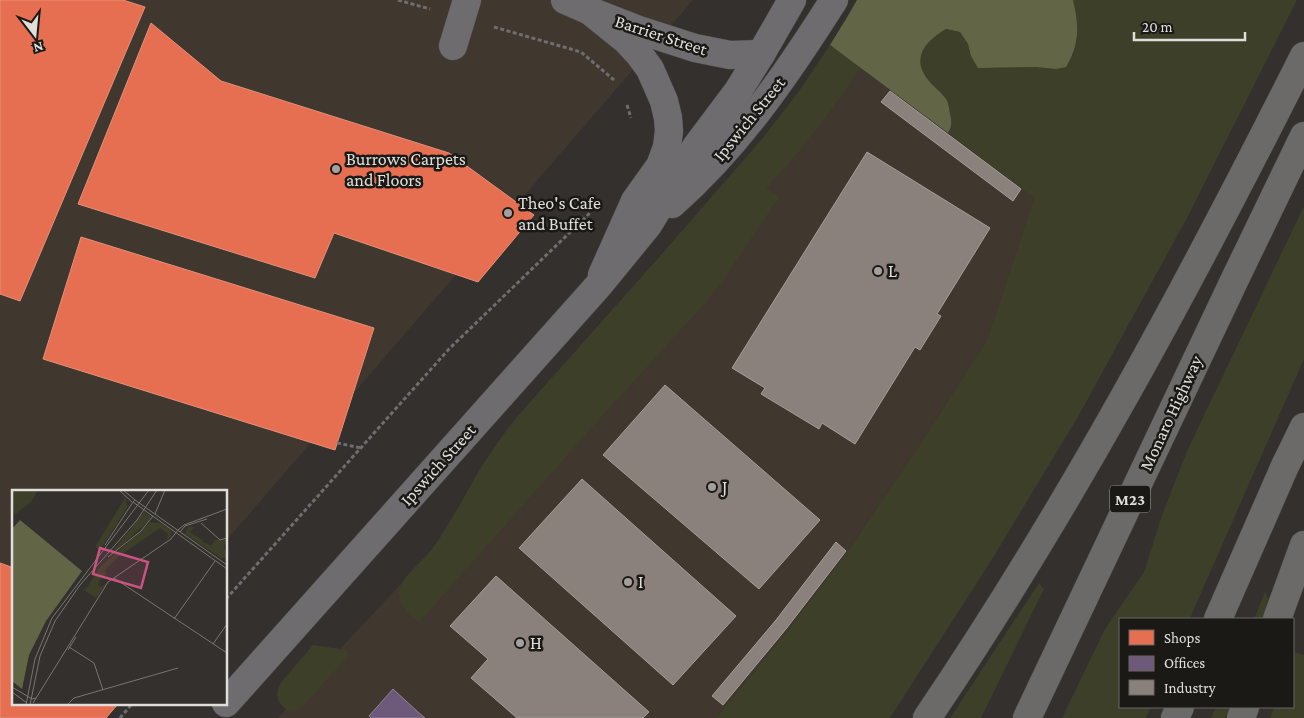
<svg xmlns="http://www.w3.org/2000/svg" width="1304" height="718" font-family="'Crimson Pro',serif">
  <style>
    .built { fill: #40382f }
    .green { fill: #3d3f29 }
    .forest { fill: #636646 }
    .shops { fill: #e76f51; stroke: #e5907a }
    .offices { fill: #6d597a; stroke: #908197 }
    .industry { fill: #8a817c; stroke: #a49d98 }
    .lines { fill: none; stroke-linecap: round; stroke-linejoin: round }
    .minor-casing { stroke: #4e4c4a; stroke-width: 29 }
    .major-casing { stroke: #4e4c4a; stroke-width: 29 }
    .highway-casing { stroke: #4e4c4a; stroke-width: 29 }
    .path { stroke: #6f6d6f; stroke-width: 3; stroke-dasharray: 4 2.5; stroke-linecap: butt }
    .minor { stroke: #6f6c6f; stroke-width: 28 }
    .major { stroke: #6f6c70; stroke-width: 28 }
    .highway { stroke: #6c6a69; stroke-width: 28 }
    .poi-dot { fill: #a3a09d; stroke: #1b1916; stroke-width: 2 }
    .labels { text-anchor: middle; stroke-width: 5; stroke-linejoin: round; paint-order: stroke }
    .shield { fill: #1b1916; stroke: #a5a29f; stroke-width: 1 }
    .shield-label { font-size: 16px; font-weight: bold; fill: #e0ddda }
    .street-label { font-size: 18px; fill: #e0ddda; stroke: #1b1916 }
    .poi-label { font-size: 18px; fill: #e0ddda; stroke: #1b1916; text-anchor: start }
    .inset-road { fill: none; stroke: #787572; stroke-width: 1 }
    .view { fill: #cb5381; fill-opacity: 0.15; stroke: #cb5381; stroke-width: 2.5 }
    .inset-edge { fill: none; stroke: #e0ddda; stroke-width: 2.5 }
  </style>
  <rect width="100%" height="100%" fill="#33302d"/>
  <!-- built -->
  <g class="built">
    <path d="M 0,0 L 693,0 L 226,541 L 226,492 L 14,492 L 14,704 L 0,718 Z"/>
    <path d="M 830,45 L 1034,198 L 987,340 L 924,438 L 850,548 L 787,631 L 716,718 L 278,718 L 286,709 L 279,702 L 277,694 L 279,686 L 285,677 L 313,645 L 340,649 L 428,555 L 438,541 L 486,461 L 506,430 L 524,409 L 661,255 L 762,139 L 797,94 Z"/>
  </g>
  <!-- green -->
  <g class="green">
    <path d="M 1073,0 L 1297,0 L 1187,218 L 1079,415 L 991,561 L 890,718 L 716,718 L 787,631 L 850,548 L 924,438 L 987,340 L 1034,198 L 948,133 C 952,126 952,122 950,114 C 949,109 949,103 946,99 C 942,93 935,88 930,82 C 910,58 924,42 946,29 L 960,32 L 968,44 L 971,56 L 994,68 L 1012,67 L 1036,67 L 1056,69 L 1073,55 L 1077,40 Z"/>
    <path d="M 830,45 L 861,67 C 832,110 802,151 766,188 L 779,197 L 723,280 L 706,302 L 604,414 L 419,622 C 408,613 396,603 400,588 C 403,576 424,560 432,549 C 452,522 467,490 485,461 C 497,443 510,426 524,409 L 661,255 L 762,139 L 797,94 Z"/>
    <path d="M 1304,206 L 1304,359 L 1194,609 L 1190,619 L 1120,619 L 1120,707 L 1151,707 L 1146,718 L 1062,718 L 1105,629 L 1144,572 L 1162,515 L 1187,451 Z"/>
    <path d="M 1039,583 L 1044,589 L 981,718 L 950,718 Z"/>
    <path d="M 1265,592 L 1269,600 L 1262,619 L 1254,619 Z"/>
    <path d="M 313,645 L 346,650 L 348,653 L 347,657 L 304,705 L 298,709 L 289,711 C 279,705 275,697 279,686 Z"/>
    <path d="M 1294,652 L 1304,655 L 1304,718 L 1270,718 L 1274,707 L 1293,707 L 1293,656 Z"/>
    <path d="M 1216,707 L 1229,707 L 1225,718 L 1211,718 Z"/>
  </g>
  <!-- forest -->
  <path class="forest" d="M 857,0 L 1073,0 C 1079,26 1080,44 1066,67 L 1056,69 L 1036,67 L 978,68 L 971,56 L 968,44 L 960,32 L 946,29 C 924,42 910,59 930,82 C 935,88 942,93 946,99 C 949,103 949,109 950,114 C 952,122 952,126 948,133 L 830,45 L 846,19 Z"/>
  <!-- shops -->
  <g class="shops">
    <path d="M 0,0 L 123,0 L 145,7 L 20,301 L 0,294 Z"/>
    <path d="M 151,23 L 221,81 L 449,153 L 534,215 L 478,282 L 334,233 L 315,278 L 78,204 Z"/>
    <path d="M 81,237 L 374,328 L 335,450 L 43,359 Z"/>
    <path d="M 0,563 L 14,568 L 14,704 L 118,704 L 106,718 L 0,718 Z"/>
  </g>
  <!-- offices -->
  <path class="offices" d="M 393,689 L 418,712 L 425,718 L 371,718 L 369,716 Z"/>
  <!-- industry -->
  <g class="industry">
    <path d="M 890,91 L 1021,189 L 1013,201 L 881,102 Z"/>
    <path d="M 867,152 L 990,228 L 937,314 L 941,316 L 920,350 L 915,347 L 855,444 L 822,423 L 819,429 L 761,394 L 765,388 L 732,368 Z"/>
    <path d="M 665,385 L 820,520 L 759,589 L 603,455 Z"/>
    <path d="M 582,479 L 736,616 L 673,685 L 519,548 Z"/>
    <path d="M 836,542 L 846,551 L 786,629 L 723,705 L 712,696 L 776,620 Z"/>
    <path d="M 496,576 L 649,712 L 643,718 L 517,718 L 471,678 L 488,659 L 450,626 Z"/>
  </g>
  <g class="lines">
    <!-- minor casing -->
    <g class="minor-casing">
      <g id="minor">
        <path d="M 565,0 L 590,11 L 639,30 L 695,48 L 730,55 L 761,54"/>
        <path d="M 590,11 L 626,40 L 639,54 L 650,69 L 664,101 L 668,118 L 669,131 L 667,147 L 660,166 L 635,201 L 602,275"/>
        <path d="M 453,46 L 467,0"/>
      </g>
    </g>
    <!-- major casing -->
    <g class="major-casing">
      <g id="major">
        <path d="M 672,204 C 738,146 787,74 834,0"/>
        <path d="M 226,703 L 598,286 L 648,225 L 696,147 L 738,91 L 761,54 L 792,0"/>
      </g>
    </g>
    <!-- highway casing -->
    <g class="highway-casing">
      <g id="highway">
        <path d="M 1218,619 L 1285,466 L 1304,427"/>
        <path d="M 1277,619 L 1304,545"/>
        <path d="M 927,718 C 1070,507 1190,283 1304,56"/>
        <path d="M 1027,718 L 1234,281 L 1304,136"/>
        <path d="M 1175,718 L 1180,707"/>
        <path d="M 1241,718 L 1245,707"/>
      </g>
    </g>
    <!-- path -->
    <g class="path">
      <path d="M 398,0 L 430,9"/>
      <path d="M 494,27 L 581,52 L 614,80"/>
      <path d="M 627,105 L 631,118"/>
      <path d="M 337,443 L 361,448"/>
      <path d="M 226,599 L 449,349 L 591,212"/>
      <path d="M 120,718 L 132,704"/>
    </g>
    <!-- minor -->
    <use href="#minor" class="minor"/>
    <!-- major -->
    <use href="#major" class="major"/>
    <!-- highway -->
    <use href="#highway" class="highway"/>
  </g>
  <!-- markers -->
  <g class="poi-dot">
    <circle cx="336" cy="169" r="5"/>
    <circle cx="508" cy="213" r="5"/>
    <circle cx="878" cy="271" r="5"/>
    <circle cx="712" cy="487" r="5"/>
    <circle cx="628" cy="582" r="5"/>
    <circle cx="520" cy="643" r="5"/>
  </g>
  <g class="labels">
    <!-- shield labels -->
    <rect class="shield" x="1110" y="485.5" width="40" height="27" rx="4"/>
    <g class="shield-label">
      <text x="1130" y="505">M23</text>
    </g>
    <!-- street labels -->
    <g class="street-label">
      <text transform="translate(661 35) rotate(18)" y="6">Barrier Street</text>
      <text transform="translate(749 119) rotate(-51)" y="6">Ipswich Street</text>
      <text transform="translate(1171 413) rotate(-65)" y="6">Monaro Highway</text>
      <text transform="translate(438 465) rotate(-48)" y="6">Ipswich Street</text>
    </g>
    <!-- poi labels -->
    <g class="poi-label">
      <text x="346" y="165">Burrows Carpets<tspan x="346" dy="21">and Floors</tspan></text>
      <text x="518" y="209">Theo's Cafe<tspan x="518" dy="21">and Buffet</tspan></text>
      <text x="888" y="277">L</text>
      <text x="722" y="493">J</text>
      <text x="638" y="588">I</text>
      <text x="530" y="649">H</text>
    </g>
  </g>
  <!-- overview -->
  <g transform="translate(12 490)">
    <rect width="215" height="215" fill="#33302d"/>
    <path d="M 0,0 L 26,0 L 19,12 L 2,25 ZM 105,0 L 114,8 L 115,18 L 88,60 L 83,57 L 113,8 ZM 132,22 L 139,26 L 136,32 L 97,66 ZM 139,32 L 148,33 L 159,40 L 159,47 L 126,67 L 155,49 L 156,44 L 148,38 L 106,67 L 93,80 L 95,86 L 90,85 L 86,95 L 90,97 L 97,90 L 84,108 L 69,98 L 74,99 L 87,78 ZM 176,37 L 183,37 L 178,42 L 190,50 L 195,44 L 190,51 L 199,56 L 203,50 L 215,50 L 212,56 L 215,68 L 209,68 L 173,44 Z" fill="#3d3f29"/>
    <path d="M 8,30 L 70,81 L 34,131 L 17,165 L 10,199 L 0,191 L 0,39 Z" fill="#636646"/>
    <path class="inset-road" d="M 107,0 L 120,12M 111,0 L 123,10M 143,24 L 153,0M 189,33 L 208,50 L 215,48M 166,40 L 172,35 L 215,19M 168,42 L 173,36 L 195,29M 93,55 L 121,12M 96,67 L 129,41 L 141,26M 215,75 L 123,10 L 121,12 L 215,79M 102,88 L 215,163M 162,129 L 203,71M 201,154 L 215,134M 57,157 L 82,173 L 91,200M 56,160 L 64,147M 0,197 L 20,209 L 24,208M 0,202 L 15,213M 21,213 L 96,92 L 159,49 L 166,40M 14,215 L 23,169 L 40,128 L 137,0M 18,215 L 28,166 L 43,131 L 68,95 L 125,30 L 145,0M 55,215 L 62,208 L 166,178"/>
    <path class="view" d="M 88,58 L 136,72 L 129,98 L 81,84 Z"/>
    <rect width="215" height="215" class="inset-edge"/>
  </g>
  <!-- legend -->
  <rect x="1119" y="618" width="175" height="90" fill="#1b1916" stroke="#6a6764"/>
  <rect x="1129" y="630" width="25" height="15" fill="#e76f51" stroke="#6a6764"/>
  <text x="1164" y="643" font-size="15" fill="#e0ddda">Shops</text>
  <rect x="1129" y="656" width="25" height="15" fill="#6d597a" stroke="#6a6764"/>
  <text x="1164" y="668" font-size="15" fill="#e0ddda">Offices</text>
  <rect x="1129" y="680" width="25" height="15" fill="#8a817c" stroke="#6a6764"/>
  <text x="1164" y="693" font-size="15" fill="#e0ddda">Industry</text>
  <!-- north arrow -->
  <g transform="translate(35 35) rotate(164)" stroke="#1b1916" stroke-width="4" paint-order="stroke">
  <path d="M0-4L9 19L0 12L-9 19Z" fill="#e0ddda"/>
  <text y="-8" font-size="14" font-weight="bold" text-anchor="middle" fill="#e0ddda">N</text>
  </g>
  <!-- scale -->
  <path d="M1134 32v8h111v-8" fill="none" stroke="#e0ddda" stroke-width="2.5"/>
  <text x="1142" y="32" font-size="15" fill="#e0ddda" stroke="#1b1916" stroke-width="4" paint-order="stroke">20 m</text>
</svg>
